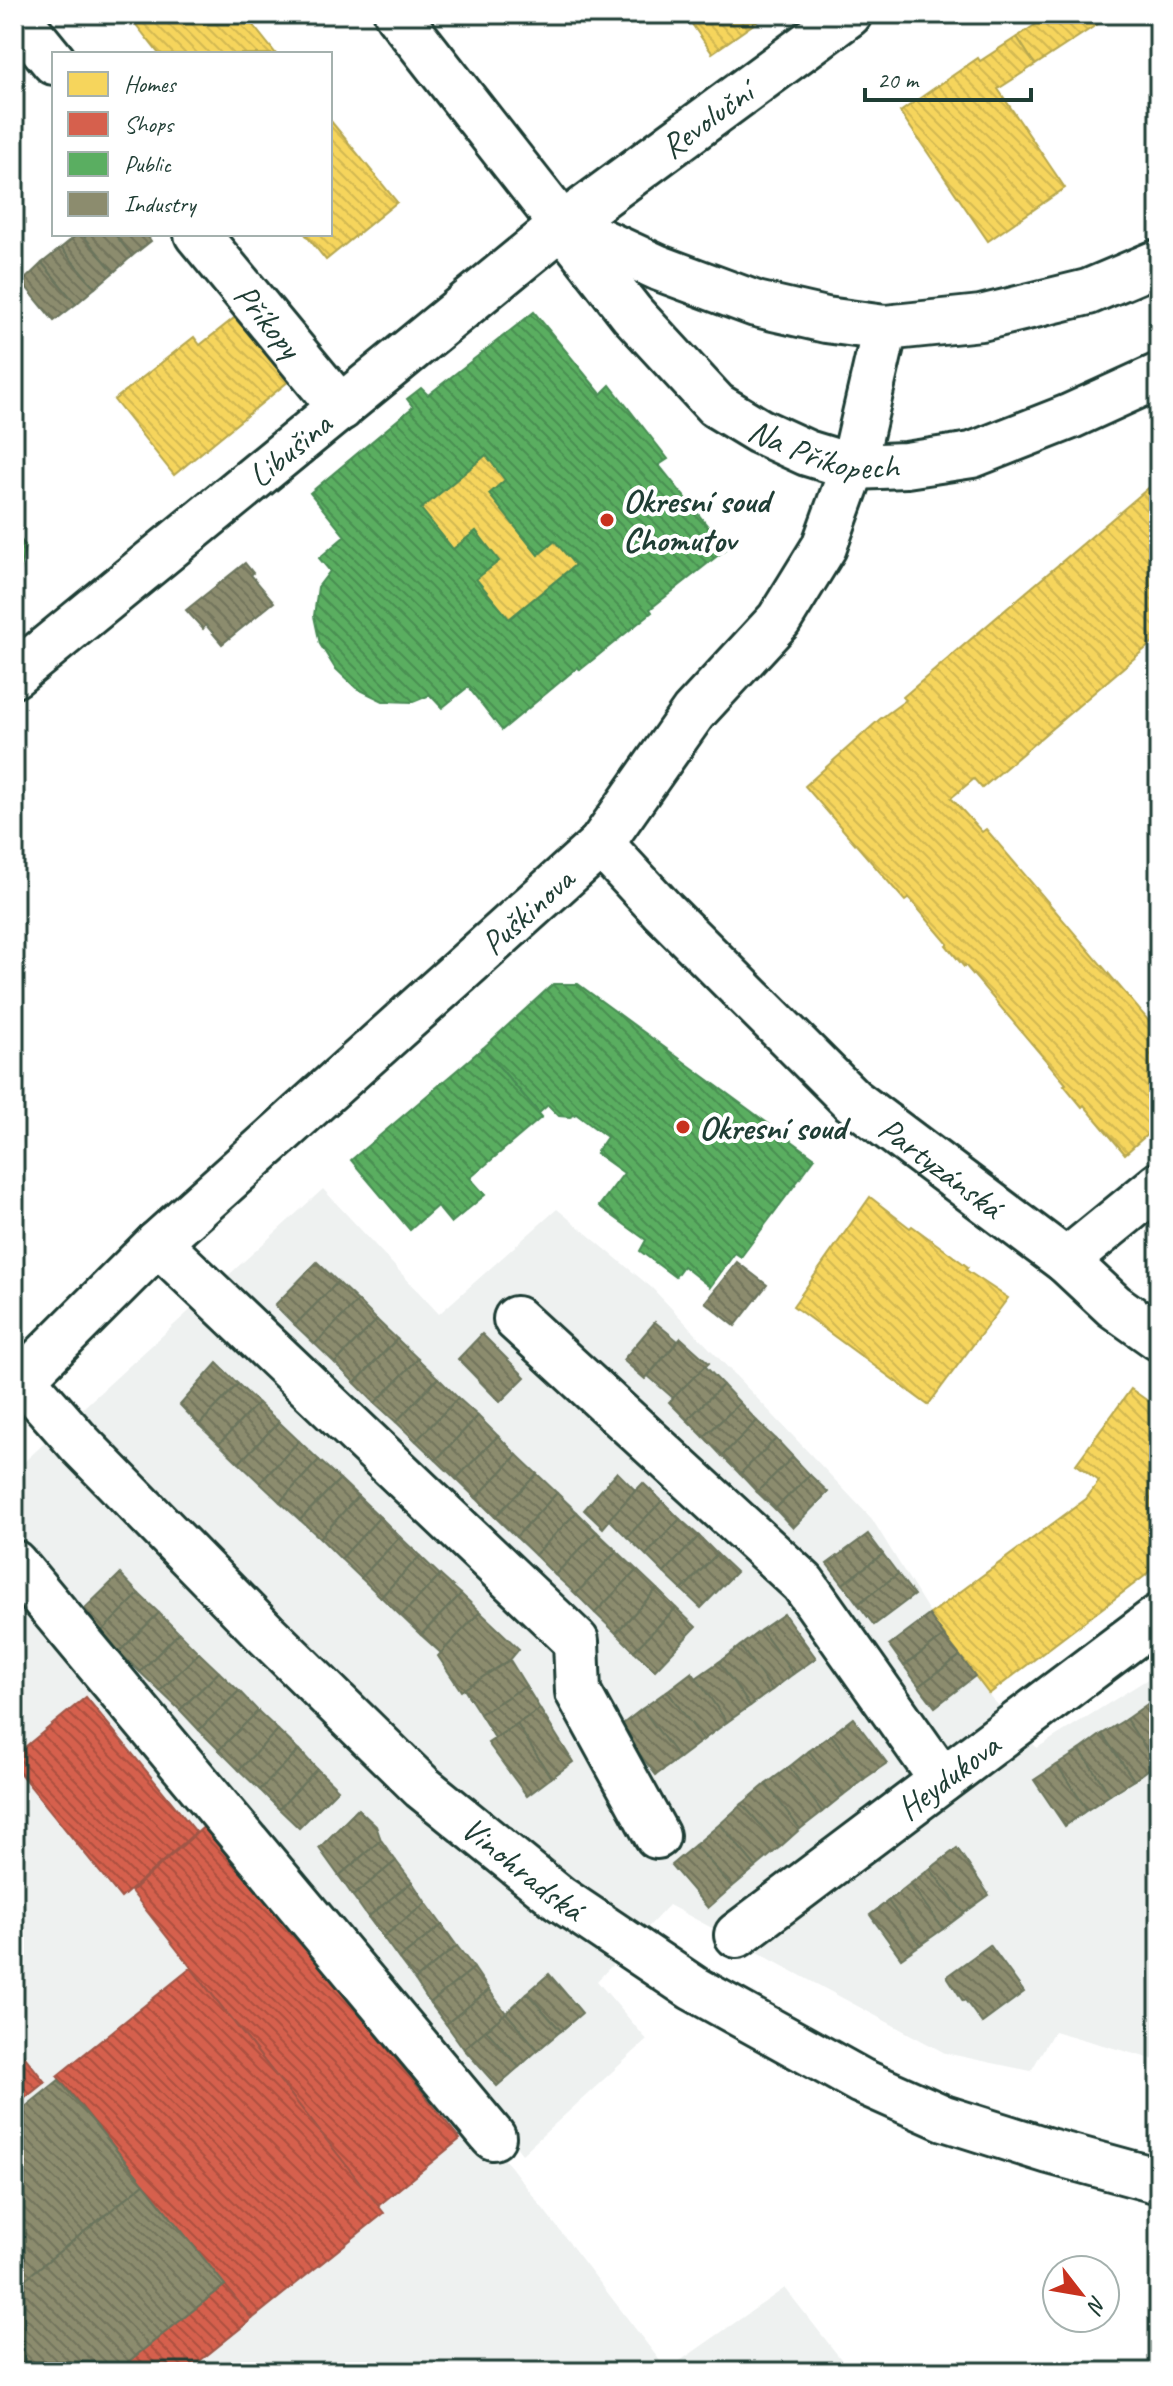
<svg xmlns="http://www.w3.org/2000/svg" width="1173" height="2386" font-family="Caveat,sans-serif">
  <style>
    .built { fill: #eef1f0 }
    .homes { fill: url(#homes-back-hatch); stroke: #b6a750; stroke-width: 2 }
    .shops { fill: url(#shops-back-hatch); stroke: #9f5646; stroke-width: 2 }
    .public { fill: url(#public-back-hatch); stroke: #488c54; stroke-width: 2; fill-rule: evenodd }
    .industry { fill: url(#industry-back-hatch); stroke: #6b745d; stroke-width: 2 }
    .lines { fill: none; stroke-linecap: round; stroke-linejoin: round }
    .minor-casing { stroke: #1f3d34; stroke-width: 50 }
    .minor { stroke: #fff; stroke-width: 44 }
    .poi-dot { fill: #c8321e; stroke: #fff; stroke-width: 3 }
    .labels { text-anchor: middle; stroke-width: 8; stroke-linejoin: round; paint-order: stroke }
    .street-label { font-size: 34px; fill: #1f3d34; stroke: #fff }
    .poi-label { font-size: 34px; font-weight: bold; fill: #1f3d34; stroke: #fff; text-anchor: start }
  </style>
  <defs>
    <pattern id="homes-back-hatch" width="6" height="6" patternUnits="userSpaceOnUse" patternTransform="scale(2)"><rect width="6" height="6" fill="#f6d55c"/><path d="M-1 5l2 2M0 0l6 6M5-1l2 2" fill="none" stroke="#d2b851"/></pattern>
    <pattern id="shops-back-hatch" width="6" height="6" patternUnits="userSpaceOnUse" patternTransform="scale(2)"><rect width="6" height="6" fill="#d6604d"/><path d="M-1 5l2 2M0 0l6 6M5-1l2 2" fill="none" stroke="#ad5041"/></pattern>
    <pattern id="public-back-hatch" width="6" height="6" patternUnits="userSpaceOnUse" patternTransform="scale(2)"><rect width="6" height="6" fill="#5aae61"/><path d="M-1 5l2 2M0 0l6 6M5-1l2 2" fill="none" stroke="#4a8f51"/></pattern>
    <pattern id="industry-back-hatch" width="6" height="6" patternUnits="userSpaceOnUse" patternTransform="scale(2)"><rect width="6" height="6" fill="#8c8c6e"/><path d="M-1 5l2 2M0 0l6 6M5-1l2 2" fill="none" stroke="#72745b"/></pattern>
  </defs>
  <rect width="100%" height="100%" fill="#fff"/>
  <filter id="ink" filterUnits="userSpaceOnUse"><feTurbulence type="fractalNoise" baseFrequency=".0125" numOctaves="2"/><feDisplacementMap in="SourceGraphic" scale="16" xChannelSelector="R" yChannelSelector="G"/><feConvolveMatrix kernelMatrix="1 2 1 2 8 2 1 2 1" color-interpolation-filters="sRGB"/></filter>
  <g filter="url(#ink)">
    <!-- built -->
    <g class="built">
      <path d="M 323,1189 L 439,1314 L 557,1209 L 652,1288 L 872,1519 L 944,1636 L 988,1694 L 1037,1748 L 1159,1672 L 1159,2061 L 1054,2031 L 1031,2071 L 945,2053 L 669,1905 L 597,1981 L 647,2040 L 522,2154 L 294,1860 L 147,1701 L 14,1547 L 14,1471 Z"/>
      <path d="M 14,1595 L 511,2167 L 667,2370 L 785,2288 L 851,2372 L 14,2372 Z"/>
    </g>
    <!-- homes -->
    <g class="homes">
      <path d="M 134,14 L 244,14 L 276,54 L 159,54 L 130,17 Z"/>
      <path d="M 685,14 L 768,14 L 712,53 Z"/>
      <path d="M 1051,14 L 1113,14 L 1035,65 L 1017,37 Z"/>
      <path d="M 1017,37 L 1035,65 L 998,89 L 1065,188 L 988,241 L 900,112 L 978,58 L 980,61 Z"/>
      <path d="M 330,120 L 397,202 L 326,260 L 305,234 L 330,234 Z"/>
      <path d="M 243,311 L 295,376 L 174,475 L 114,400 L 194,337 L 200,345 Z"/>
      <path d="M 486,455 L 505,480 L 489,494 L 538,555 L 555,541 L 575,565 L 509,619 L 476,579 L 499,561 L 476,531 L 453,549 L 421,509 Z"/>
      <path d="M 1159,479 L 1159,637 L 982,788 L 974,779 L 951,798 L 982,832 L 986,829 L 1159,1033 L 1159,1124 L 1125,1154 L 1084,1105 L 1082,1107 L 1064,1085 L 1066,1084 L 965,965 L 964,967 L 946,945 L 948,944 L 909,898 L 905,901 L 805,786 L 880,719 L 906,700 L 903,697 Z"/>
      <path d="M 870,1197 L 910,1228 L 912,1226 L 968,1267 L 966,1270 L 1008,1298 L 928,1405 L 793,1306 Z"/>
      <path d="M 1131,1389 L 1159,1409 L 1159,1559 L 1146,1575 L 989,1694 L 929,1615 L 1086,1499 L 1099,1481 L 1076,1464 Z"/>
    </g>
    <!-- shops -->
    <g class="shops">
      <path d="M 86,1697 L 196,1832 L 121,1898 L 14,1766 L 14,1756 Z"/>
      <path d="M 207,1824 L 460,2139 L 378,2206 L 131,1891 Z"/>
      <path d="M 191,1968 L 384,2213 L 252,2319 L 57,2076 Z"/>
      <path d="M 14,2043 L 45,2082 L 14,2107 Z"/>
      <path d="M 225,2285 L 252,2319 L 186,2372 L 115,2372 Z"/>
    </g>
    <!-- public -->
    <g class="public">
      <path d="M 534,312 L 601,394 L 610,385 L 668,459 L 659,465 L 726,549 L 650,609 L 652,612 L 580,670 L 578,667 L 502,730 L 468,687 L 442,708 L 430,695 L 413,702 L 383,701 L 356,688 L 335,668 L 320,644 L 314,616 L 318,587 L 330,571 L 319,558 L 345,536 L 310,493 L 413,407 L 407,399 L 421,388 L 428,395 ZM 486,455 L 505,480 L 489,494 L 538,555 L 555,541 L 575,565 L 509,619 L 476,579 L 499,561 L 476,531 L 453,549 L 421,509 Z"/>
      <path d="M 14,524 L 17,528 L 14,532 L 25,545 L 17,588 L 14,591 Z"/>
      <path d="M 553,984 L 578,984 L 815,1158 L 741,1257 L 735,1253 L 710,1287 L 683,1266 L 675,1277 L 640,1251 L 646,1240 L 599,1206 L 624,1173 L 596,1153 L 607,1137 L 576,1114 L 570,1117 L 559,1116 L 548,1105 L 539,1113 L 483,1048 Z"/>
      <path d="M 483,1048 L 542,1117 L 470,1178 L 485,1195 L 451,1223 L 437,1206 L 410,1230 L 351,1160 Z"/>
    </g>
    <!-- industry -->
    <g class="industry">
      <path d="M 78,234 L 82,234 L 114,272 L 95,288 L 61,248 Z"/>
      <path d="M 82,234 L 115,234 L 132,256 L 114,272 Z"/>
      <path d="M 115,234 L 146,234 L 151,241 L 132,256 Z"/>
      <path d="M 61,248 L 95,288 L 76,304 L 42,263 Z"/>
      <path d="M 42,263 L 76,304 L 54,321 L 22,282 Z"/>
      <path d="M 245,563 L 253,573 L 251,575 L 274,602 L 222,644 L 206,625 L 203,629 L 186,610 Z"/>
      <path d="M 317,1262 L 338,1282 L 295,1325 L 275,1305 Z"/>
      <path d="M 737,1262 L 767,1285 L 735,1326 L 705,1302 Z"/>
      <path d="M 338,1282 L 358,1301 L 315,1344 L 295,1325 Z"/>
      <path d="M 358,1301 L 377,1320 L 335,1363 L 315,1344 Z"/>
      <path d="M 377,1320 L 397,1339 L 355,1383 L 335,1363 Z"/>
      <path d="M 655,1322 L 678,1341 L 645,1379 L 623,1360 Z"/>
      <path d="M 482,1334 L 525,1377 L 500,1402 L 458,1359 Z"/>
      <path d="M 681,1338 L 709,1363 L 673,1398 L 648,1376 Z"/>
      <path d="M 397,1339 L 418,1359 L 375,1403 L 355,1383 Z"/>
      <path d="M 418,1359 L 438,1378 L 396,1422 L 375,1403 Z"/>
      <path d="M 217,1363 L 238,1384 L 199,1425 L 180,1405 Z"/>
      <path d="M 705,1366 L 723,1385 L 687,1420 L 669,1402 Z"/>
      <path d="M 438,1378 L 458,1398 L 416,1441 L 396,1422 Z"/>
      <path d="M 238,1384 L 258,1403 L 219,1444 L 199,1425 Z"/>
      <path d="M 723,1385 L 740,1403 L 704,1437 L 687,1420 Z"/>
      <path d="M 458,1398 L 478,1416 L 436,1460 L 416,1441 Z"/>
      <path d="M 258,1403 L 279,1422 L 239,1463 L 219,1444 Z"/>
      <path d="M 740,1403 L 757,1421 L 722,1456 L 704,1437 Z"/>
      <path d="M 478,1416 L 498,1436 L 456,1479 L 436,1460 Z"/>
      <path d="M 757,1421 L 776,1439 L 740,1474 L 722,1456 Z"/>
      <path d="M 279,1422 L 299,1441 L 260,1483 L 239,1463 Z"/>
      <path d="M 498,1436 L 517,1455 L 476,1498 L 456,1479 Z"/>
      <path d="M 776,1439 L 793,1457 L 757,1492 L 740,1474 Z"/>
      <path d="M 299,1441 L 319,1460 L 280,1502 L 260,1483 Z"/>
      <path d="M 517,1455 L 537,1474 L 495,1517 L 476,1498 Z"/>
      <path d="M 793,1457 L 810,1475 L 775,1509 L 757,1492 Z"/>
      <path d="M 319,1460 L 340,1479 L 300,1520 L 280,1502 Z"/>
      <path d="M 617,1472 L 635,1490 L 603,1528 L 584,1510 Z"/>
      <path d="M 537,1474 L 557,1493 L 516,1537 L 495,1517 Z"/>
      <path d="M 810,1475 L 828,1492 L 793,1528 L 775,1509 Z"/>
      <path d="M 340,1479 L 358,1496 L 320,1538 L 300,1520 Z"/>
      <path d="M 643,1483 L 662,1501 L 627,1537 L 609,1519 Z"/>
      <path d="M 557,1493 L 577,1512 L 535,1555 L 516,1537 Z"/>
      <path d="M 358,1496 L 380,1517 L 341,1559 L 320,1538 Z"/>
      <path d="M 662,1501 L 680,1519 L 646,1555 L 627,1537 Z"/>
      <path d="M 577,1512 L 597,1532 L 555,1575 L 535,1555 Z"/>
      <path d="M 380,1517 L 400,1537 L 361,1578 L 341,1559 Z"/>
      <path d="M 680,1519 L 699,1536 L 664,1573 L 646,1555 Z"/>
      <path d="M 597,1532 L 617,1551 L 576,1594 L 555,1575 Z"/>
      <path d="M 868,1534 L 883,1554 L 843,1584 L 827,1564 Z"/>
      <path d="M 699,1536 L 717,1554 L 682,1590 L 664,1573 Z"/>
      <path d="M 400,1537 L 420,1556 L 381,1597 L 361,1578 Z"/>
      <path d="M 617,1551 L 637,1570 L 595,1613 L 576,1594 Z"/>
      <path d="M 717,1554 L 736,1572 L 701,1608 L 682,1590 Z"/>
      <path d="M 883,1554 L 898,1574 L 858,1604 L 843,1584 Z"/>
      <path d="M 420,1556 L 440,1575 L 401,1616 L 381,1597 Z"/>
      <path d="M 637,1570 L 657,1589 L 616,1633 L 595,1613 Z"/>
      <path d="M 120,1574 L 139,1594 L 100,1633 L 80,1613 Z"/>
      <path d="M 898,1574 L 914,1595 L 874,1625 L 858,1604 Z"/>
      <path d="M 440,1575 L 461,1594 L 421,1635 L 401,1616 Z"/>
      <path d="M 657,1589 L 676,1608 L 634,1651 L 616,1633 Z"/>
      <path d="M 139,1594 L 159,1613 L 119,1652 L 100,1633 Z"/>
      <path d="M 461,1594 L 480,1612 L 441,1653 L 421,1635 Z"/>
      <path d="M 676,1608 L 696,1627 L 655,1670 L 634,1651 Z"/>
      <path d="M 480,1612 L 519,1649 L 510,1660 L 461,1691 L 438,1656 Z"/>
      <path d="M 159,1613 L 179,1633 L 140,1672 L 119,1652 Z"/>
      <path d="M 784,1614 L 816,1658 L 793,1674 L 761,1630 Z"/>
      <path d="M 929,1615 L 944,1636 L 904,1666 L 889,1645 Z"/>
      <path d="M 761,1630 L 793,1674 L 772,1690 L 740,1646 Z"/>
      <path d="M 179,1633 L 199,1653 L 160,1691 L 140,1672 Z"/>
      <path d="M 944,1636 L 960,1656 L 919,1686 L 904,1666 Z"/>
      <path d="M 740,1646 L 772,1690 L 750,1706 L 719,1662 Z"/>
      <path d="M 199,1653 L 219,1672 L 180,1710 L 160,1691 Z"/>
      <path d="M 960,1656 L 975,1676 L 935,1707 L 919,1686 Z"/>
      <path d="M 510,1660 L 526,1686 L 480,1714 L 464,1689 Z"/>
      <path d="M 719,1662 L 750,1706 L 727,1722 L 696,1678 Z"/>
      <path d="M 219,1672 L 239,1691 L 199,1730 L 180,1710 Z"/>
      <path d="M 692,1672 L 727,1722 L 703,1740 L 667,1691 Z"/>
      <path d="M 526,1686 L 540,1709 L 495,1738 L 480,1714 Z"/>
      <path d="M 239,1691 L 258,1711 L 219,1750 L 199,1730 Z"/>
      <path d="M 667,1691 L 703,1740 L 679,1758 L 642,1709 Z"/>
      <path d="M 1159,1697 L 1159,1718 L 1149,1703 Z"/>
      <path d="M 1149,1703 L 1159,1718 L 1159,1763 L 1156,1764 L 1126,1719 Z"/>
      <path d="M 540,1709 L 573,1762 L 551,1778 L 517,1724 Z"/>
      <path d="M 642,1709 L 679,1758 L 656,1775 L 619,1727 Z"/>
      <path d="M 258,1711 L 278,1730 L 239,1770 L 219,1750 Z"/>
      <path d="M 853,1718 L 887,1763 L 864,1779 L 831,1735 Z"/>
      <path d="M 1126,1719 L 1156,1764 L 1134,1780 L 1102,1734 Z"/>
      <path d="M 517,1724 L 551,1778 L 527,1796 L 488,1743 Z"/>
      <path d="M 278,1730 L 299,1750 L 260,1790 L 239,1770 Z"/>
      <path d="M 1102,1734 L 1134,1780 L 1110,1795 L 1080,1750 Z"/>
      <path d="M 831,1735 L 864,1779 L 843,1795 L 809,1751 Z"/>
      <path d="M 299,1750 L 317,1769 L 279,1809 L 260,1790 Z"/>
      <path d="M 1080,1750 L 1110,1795 L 1087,1810 L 1057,1765 Z"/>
      <path d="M 809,1751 L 843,1795 L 822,1812 L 789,1767 Z"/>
      <path d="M 1057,1765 L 1087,1810 L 1065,1826 L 1034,1780 Z"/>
      <path d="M 789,1767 L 822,1812 L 800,1829 L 766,1784 Z"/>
      <path d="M 317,1769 L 338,1789 L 299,1828 L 279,1809 Z"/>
      <path d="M 766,1784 L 800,1829 L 780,1847 L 742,1804 Z"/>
      <path d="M 742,1804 L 780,1847 L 756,1867 L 720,1824 Z"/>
      <path d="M 358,1809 L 376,1826 L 381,1840 L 339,1876 L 319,1848 Z"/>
      <path d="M 720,1824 L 756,1867 L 732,1887 L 695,1845 Z"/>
      <path d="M 381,1840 L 396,1861 L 353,1896 L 339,1876 Z"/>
      <path d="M 695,1845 L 732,1887 L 708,1908 L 671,1865 Z"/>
      <path d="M 957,1848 L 989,1895 L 964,1913 L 930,1869 Z"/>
      <path d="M 396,1861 L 412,1882 L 368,1917 L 353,1896 Z"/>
      <path d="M 930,1869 L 964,1913 L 943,1929 L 910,1884 Z"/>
      <path d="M 412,1882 L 426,1903 L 383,1937 L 368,1917 Z"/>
      <path d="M 910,1884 L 943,1929 L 920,1945 L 888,1901 Z"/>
      <path d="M 888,1901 L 920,1945 L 901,1958 L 870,1915 Z"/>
      <path d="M 426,1903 L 442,1925 L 399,1959 L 383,1937 Z"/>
      <path d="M 442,1925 L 457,1946 L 415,1980 L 399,1959 Z"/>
      <path d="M 990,1945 L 1024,1992 L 982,2023 L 965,2000 L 963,2001 L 947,1976 Z"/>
      <path d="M 457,1946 L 474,1968 L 430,2003 L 415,1980 Z"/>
      <path d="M 474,1968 L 489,1990 L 446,2024 L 430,2003 Z"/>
      <path d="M 549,1974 L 582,2013 L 561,2031 L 527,1993 Z"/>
      <path d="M 489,1990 L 506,2013 L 464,2049 L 446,2024 Z"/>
      <path d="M 527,1993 L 561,2031 L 538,2050 L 506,2013 Z"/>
      <path d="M 506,2013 L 538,2050 L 519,2067 L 486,2030 Z"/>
      <path d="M 486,2030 L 519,2067 L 497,2086 L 464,2049 Z"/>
      <path d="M 59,2080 L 144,2184 L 14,2288 L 14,2116 Z"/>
      <path d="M 144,2184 L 225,2285 L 115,2372 L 14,2372 L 14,2288 Z"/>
    </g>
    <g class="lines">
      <!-- minor casing -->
      <g class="minor-casing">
        <g id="minor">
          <path d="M 15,14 L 54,62"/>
          <path id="s1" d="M 397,14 L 632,314 L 716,405 L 759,431 L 807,453 L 853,467 L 906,465 L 972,455 L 1069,417 L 1159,376"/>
          <path d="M 570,227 L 659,268 L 756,304 L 826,320 L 885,328 L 981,318 L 1088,292 L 1159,262"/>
          <path id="s2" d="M 197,234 L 341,408"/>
          <path id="s3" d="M 14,675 L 564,224 L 849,14"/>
          <path id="s4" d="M 601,844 L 663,911 L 852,1100 L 1066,1261 L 1114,1306 L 1159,1338"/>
          <path d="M 158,1243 L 576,1641 L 578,1692 L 657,1836"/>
          <path d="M 1066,1261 L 1159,1185"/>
          <path d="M 516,1319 L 803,1583 L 942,1780"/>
          <path id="s5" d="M 14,1369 L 79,1443 L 265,1633 L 422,1787 L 559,1898 L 693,1988 L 861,2081 L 944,2118 L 1049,2151 L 1159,2181"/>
          <path id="s6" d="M 14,1387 L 158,1243 L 601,844 L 693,713 L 779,620 L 824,547 L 853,467 L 885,328"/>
          <path d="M 14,1563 L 493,2137"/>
          <path id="s7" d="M 737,1935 L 1159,1617"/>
        </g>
      </g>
      <!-- minor -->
      <use href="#minor" class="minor"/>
    </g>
  </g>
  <!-- markers -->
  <g class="poi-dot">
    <circle cx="607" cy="520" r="8"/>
    <circle cx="683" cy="1127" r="8"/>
  </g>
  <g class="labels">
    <!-- street labels -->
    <g class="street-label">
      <text dy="12" stroke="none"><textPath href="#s3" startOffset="888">Revoluční</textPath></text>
      <text dy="12" stroke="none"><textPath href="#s2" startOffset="112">Příkopy</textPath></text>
      <text dy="12" stroke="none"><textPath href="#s1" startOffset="624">Na Příkopech</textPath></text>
      <text dy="12" stroke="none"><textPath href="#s3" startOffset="356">Libušina</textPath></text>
      <text dy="12" stroke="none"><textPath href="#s6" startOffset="700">Puškinova</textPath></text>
      <text dy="12" stroke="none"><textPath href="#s4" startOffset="470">Partyzánská</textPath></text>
      <text dy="12" stroke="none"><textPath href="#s7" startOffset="264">Heydukova</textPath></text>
      <text dy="12" stroke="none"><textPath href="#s5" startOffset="714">Vinohradská</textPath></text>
    </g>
    <!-- poi labels -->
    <g class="poi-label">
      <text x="623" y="512">Okresní soud<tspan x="623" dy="39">Chomutov</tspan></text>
      <text x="699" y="1139">Okresní soud</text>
    </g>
  </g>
  <!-- margin -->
  <rect width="1173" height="2386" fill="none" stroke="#fff" stroke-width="48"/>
  <rect x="24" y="24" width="1125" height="2338" fill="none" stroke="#1f3d34" stroke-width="3" filter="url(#ink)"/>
  <!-- legend -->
  <rect x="52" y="52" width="280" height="184" fill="#ffffff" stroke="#a5b1ae" stroke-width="2"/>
  <rect x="68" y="72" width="40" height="24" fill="#f6d55c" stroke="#a5b1ae" stroke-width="2"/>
  <text x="124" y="92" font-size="24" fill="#1f3d34">Homes</text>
  <rect x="68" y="112" width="40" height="24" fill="#d6604d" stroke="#a5b1ae" stroke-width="2"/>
  <text x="124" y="132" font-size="24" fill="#1f3d34">Shops</text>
  <rect x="68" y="152" width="40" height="24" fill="#5aae61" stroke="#a5b1ae" stroke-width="2"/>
  <text x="124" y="172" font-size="24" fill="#1f3d34">Public</text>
  <rect x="68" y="192" width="40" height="24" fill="#8c8c6e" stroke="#a5b1ae" stroke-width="2"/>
  <text x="124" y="212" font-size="24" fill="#1f3d34">Industry</text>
  <!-- north arrow -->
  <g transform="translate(1081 2294) rotate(121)"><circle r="38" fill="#ffffff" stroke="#a5b1ae" stroke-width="2"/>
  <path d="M0-6L14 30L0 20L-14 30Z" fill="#c8321e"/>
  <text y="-12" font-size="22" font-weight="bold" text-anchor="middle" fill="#1f3d34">N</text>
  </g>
  <!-- scale -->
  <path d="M865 88v12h166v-12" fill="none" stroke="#1f3d34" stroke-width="4"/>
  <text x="877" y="88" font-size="24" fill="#1f3d34" stroke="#ffffff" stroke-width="6" paint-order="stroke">20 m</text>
</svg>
